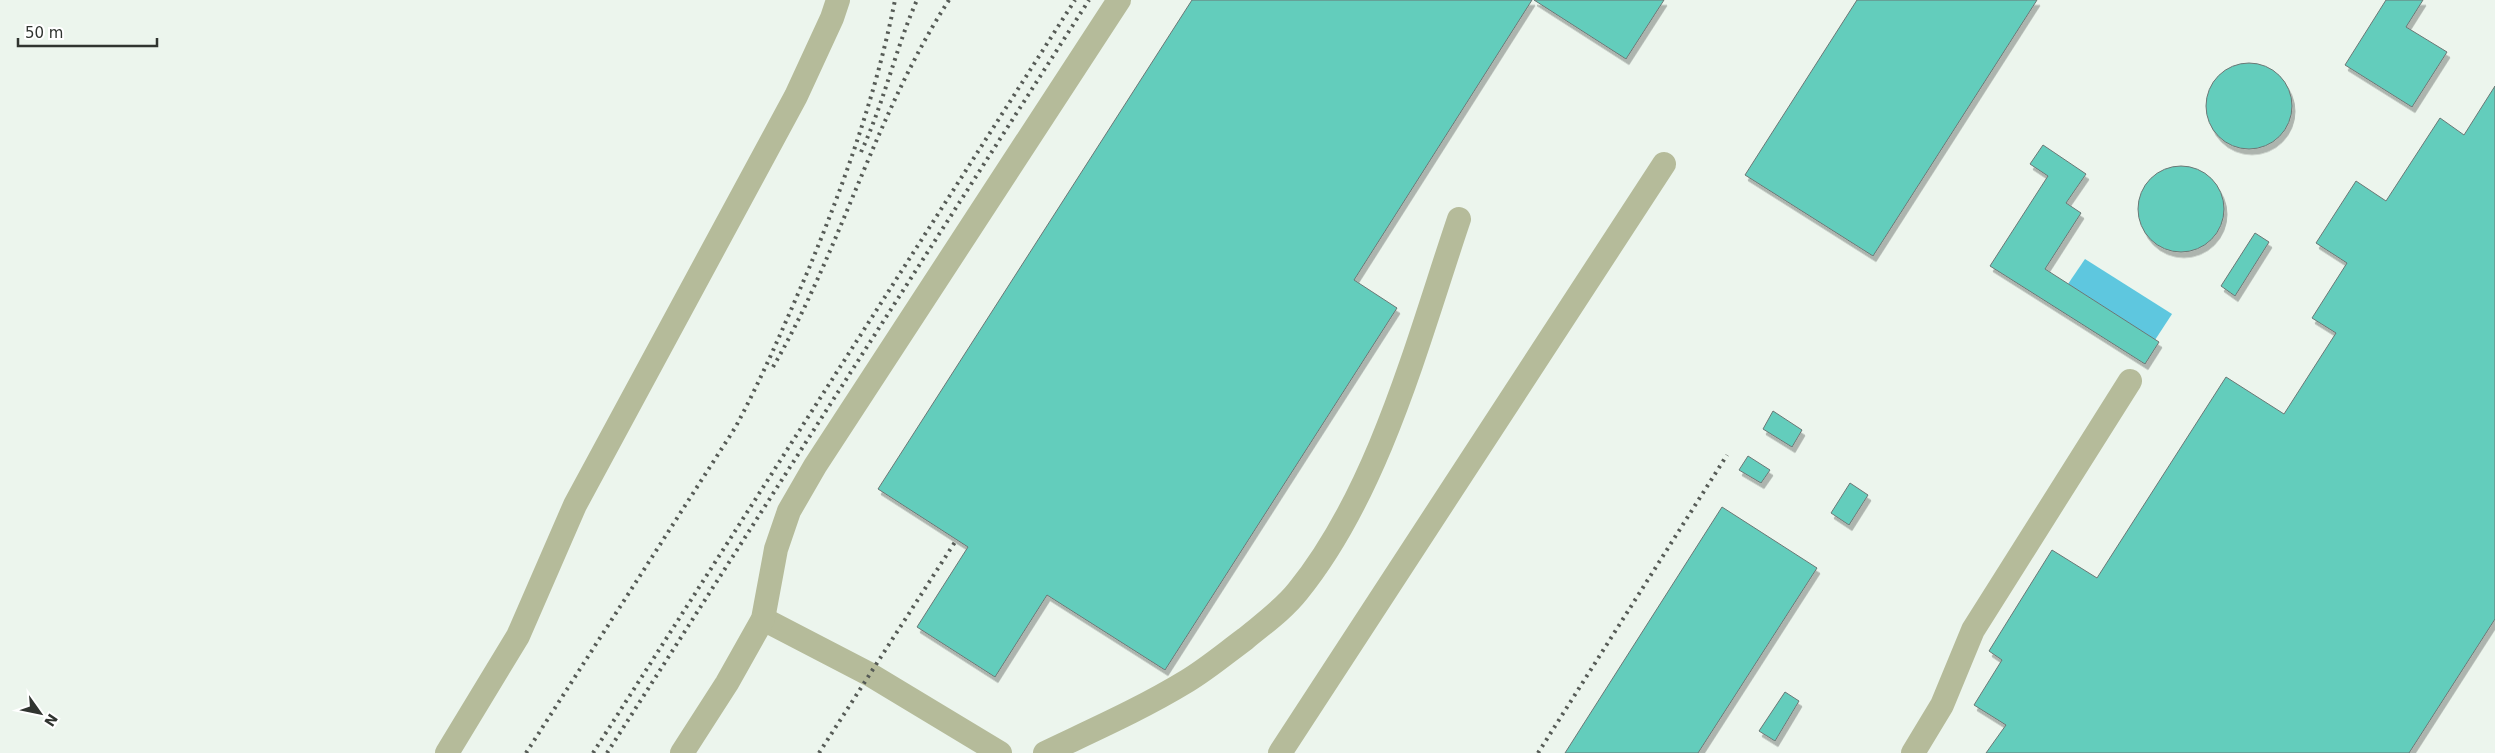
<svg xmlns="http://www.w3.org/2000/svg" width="2495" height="753" font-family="'DejaVu Sans',sans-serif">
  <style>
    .water { fill: #5ec7df }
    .building { fill: #63cdbc; stroke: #6b7775; filter: url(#shadow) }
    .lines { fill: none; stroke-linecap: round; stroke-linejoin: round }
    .minor { stroke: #b5bb9a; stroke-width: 24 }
    .rail { stroke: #565b56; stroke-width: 4; stroke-dasharray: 2.5 5; stroke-linecap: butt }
  </style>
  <defs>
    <filter id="shadow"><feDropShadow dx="3" dy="5.5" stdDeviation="0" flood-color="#0004"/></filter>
  </defs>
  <rect width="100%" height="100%" fill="#ecf5ed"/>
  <!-- water -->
  <path class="water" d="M 2085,259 L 2172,314 L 2155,340 L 2068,284 Z"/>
  <!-- building -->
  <g class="building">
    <path d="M 1192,0 L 1532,0 L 1354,280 L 1397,308 L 1165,670 L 1047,595 L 995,677 L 917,627 L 968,547 L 878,489 Z"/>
    <path d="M 1534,0 L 1664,0 L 1626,59 Z"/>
    <path d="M 1857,0 L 2037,0 L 1873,256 L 1745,175 Z"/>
    <path d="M 2386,0 L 2423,0 L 2406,27 L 2447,52 L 2412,107 L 2345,65 Z"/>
    <circle cx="2249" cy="106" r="43"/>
    <path d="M 2495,86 L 2495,619 L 2409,753 L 1986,753 L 2006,725 L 1974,705 L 2002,660 L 1989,651 L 2052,550 L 2097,578 L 2226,377 L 2284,414 L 2336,333 L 2312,318 L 2347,263 L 2316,243 L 2356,181 L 2386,201 L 2440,118 L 2464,135 Z"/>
    <path d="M 2043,145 L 2086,174 L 2066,203 L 2081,213 L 2045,269 L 2159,342 L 2145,364 L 1990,266 L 2048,176 L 2030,164 Z"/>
    <circle cx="2181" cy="209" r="43"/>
    <path d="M 2255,233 L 2269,242 L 2235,296 L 2221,286 Z"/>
    <path d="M 1773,411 L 1802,430 L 1792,447 L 1763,429 Z"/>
    <path d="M 1748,456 L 1770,470 L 1761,483 L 1739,470 Z"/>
    <path d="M 1850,483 L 1868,495 L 1849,525 L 1831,513 Z"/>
    <path d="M 1722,507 L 1817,568 L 1698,753 L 1565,753 Z"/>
    <path d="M 1785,692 L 1799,701 L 1775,741 L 1759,731 Z"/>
  </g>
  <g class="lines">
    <!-- minor -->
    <g class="minor">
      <path d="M 763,619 L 869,674 L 1000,753"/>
      <path d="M 447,753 L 518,636 L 575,505 L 796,96 L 832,18 L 838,0"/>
      <path d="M 682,753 L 727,683 L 763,619 L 776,549 L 789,511 L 815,466 L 1119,0"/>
      <path d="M 1045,753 C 1093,730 1141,709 1187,681 C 1207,669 1226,653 1245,639 C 1263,624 1283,610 1298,591 C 1379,491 1418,340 1459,219"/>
      <path d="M 1280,753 L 1664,164"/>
      <path d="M 1913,753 L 1942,705 L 1973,630 L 2130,381"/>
    </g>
    <!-- rail -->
    <g class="rail">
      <path d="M 861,152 C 884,103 895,50 917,0"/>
      <path d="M 773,367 C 841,250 875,114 949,0"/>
      <path d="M 526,753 L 735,428 C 762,378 784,326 807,273 C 844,184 876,95 895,0"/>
      <path d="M 593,753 L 1075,0"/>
      <path d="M 607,753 L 1089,0"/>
      <path d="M 819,753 L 955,542"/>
      <path d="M 1538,753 L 1727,455"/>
    </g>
  </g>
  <!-- north arrow -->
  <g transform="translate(40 713) rotate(123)" stroke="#ffffff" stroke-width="4" paint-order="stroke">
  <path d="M0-4L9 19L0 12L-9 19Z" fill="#303430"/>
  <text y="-8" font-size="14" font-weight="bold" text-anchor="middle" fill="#303430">N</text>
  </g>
  <!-- scale -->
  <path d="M18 38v8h139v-8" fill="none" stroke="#303430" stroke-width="2.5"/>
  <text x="25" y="38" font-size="15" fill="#303430" stroke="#ffffff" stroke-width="4" paint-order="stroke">50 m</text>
</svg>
